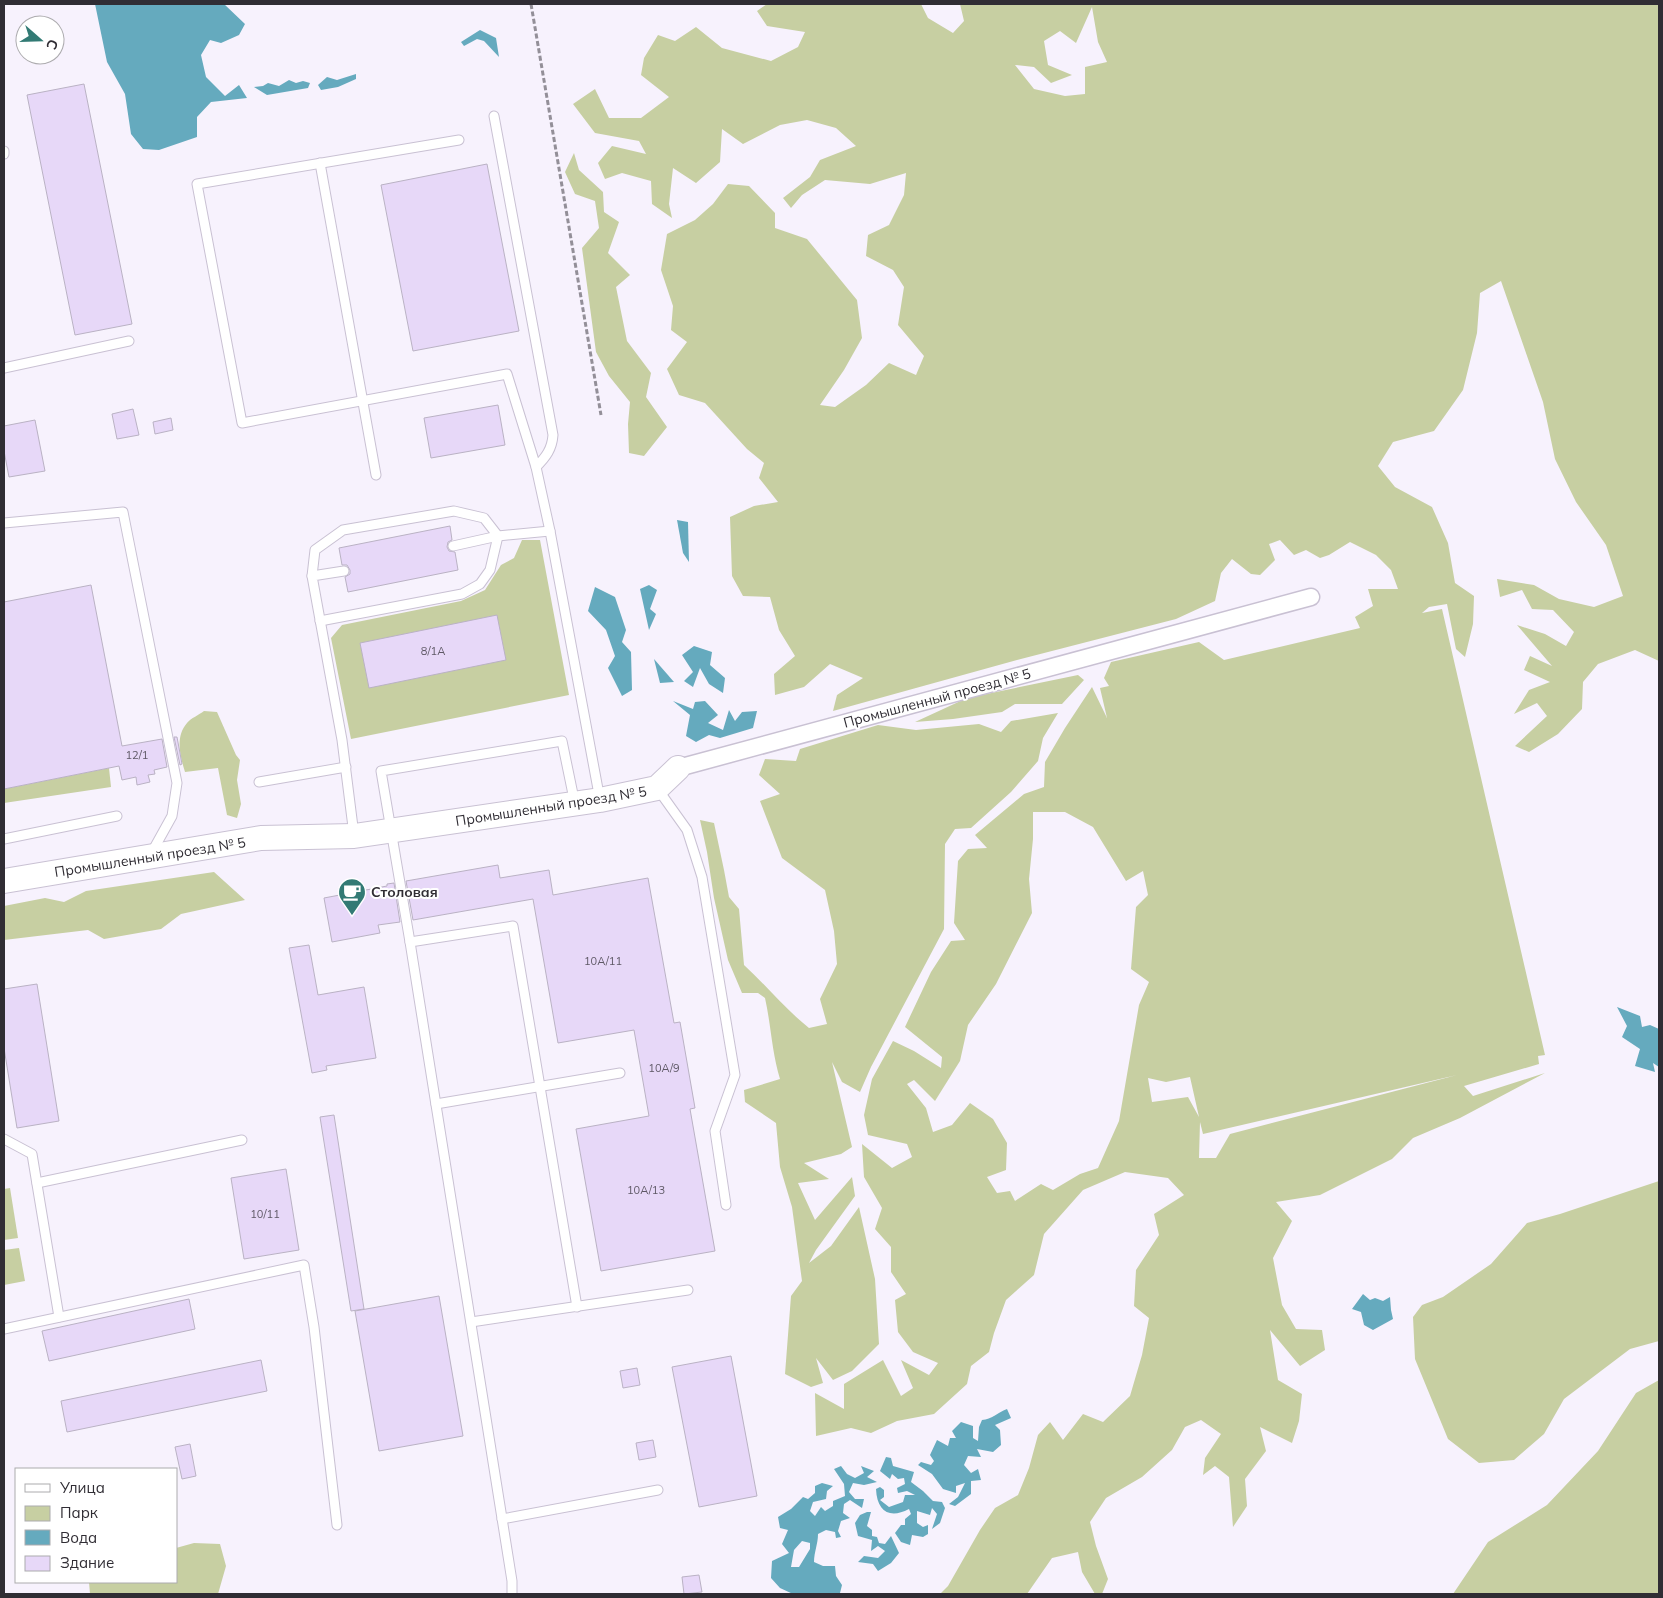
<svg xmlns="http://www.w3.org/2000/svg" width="1663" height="1598" font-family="Mulish,sans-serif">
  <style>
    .green { fill: #c7cfa2; fill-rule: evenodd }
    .water { fill: #65aabe; fill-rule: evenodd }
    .building { fill: #e7d8f8; stroke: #bab2c4 }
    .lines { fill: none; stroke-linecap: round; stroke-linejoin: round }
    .lane-casing { stroke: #c9c1d3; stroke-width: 11 }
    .street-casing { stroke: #c9c1d3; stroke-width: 19 }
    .secondary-casing { stroke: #c9c1d3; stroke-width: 26 }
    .path { stroke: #938f98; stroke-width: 3; stroke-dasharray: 5 2.5; stroke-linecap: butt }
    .lane { stroke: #fff; stroke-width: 9 }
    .street { stroke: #fff; stroke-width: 16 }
    .secondary { stroke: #fff; stroke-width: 24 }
    .labels { text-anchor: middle; stroke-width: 4; stroke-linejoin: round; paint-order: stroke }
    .number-label { font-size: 11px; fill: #5e5865 }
    .street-label { font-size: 14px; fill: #302d34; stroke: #fff }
    .poi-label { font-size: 14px; font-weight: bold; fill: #302d34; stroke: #fff; text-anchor: start }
  </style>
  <rect width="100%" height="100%" fill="#f7f2fd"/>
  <!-- green -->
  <g class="green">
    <path d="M 767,4 L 921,4 L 928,18 L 953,33 L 964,21 L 960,4 L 1659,4 L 1659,661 L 1635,650 L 1598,664 L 1583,682 L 1582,709 L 1558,734 L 1529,752 L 1515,746 L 1547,716 L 1537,703 L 1514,714 L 1529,690 L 1550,682 L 1524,670 L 1530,656 L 1552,666 L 1517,625 L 1545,634 L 1566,646 L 1574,632 L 1553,610 L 1532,609 L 1522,590 L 1500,597 L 1497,579 L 1534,585 L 1559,599 L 1594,607 L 1623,596 L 1606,545 L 1576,502 L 1555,459 L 1543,402 L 1501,281 L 1480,293 L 1477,333 L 1463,390 L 1434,431 L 1393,442 L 1378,466 L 1395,487 L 1432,507 L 1448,543 L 1455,583 L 1474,596 L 1473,624 L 1465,657 L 1456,649 L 1447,604 L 1429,607 L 1422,613 L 1442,609 L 1545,1055 L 1538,1056 L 1539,1064 L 1464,1086 L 1473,1096 L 1545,1073 L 1460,1118 L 1413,1138 L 1392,1159 L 1320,1195 L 1276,1202 L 1292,1221 L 1273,1258 L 1282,1305 L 1296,1329 L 1322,1330 L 1325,1350 L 1300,1366 L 1270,1330 L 1278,1380 L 1302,1394 L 1299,1421 L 1292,1443 L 1260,1427 L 1266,1451 L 1245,1479 L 1247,1506 L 1233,1527 L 1229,1477 L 1215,1466 L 1203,1475 L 1205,1458 L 1221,1434 L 1201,1420 L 1185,1427 L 1172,1450 L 1142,1477 L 1106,1498 L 1090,1522 L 1096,1546 L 1108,1579 L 1102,1594 L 1095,1594 L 1082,1572 L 1078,1552 L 1052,1558 L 1027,1594 L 940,1594 L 948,1586 L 980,1530 L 995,1508 L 1018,1495 L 1029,1468 L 1038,1435 L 1050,1422 L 1063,1440 L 1083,1414 L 1103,1422 L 1130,1396 L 1142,1355 L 1149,1318 L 1134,1306 L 1136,1270 L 1159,1235 L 1154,1214 L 1184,1195 L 1168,1178 L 1125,1172 L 1083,1190 L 1044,1234 L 1034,1275 L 1006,1300 L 994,1333 L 989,1352 L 971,1366 L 967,1384 L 934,1414 L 897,1421 L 871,1433 L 851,1428 L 816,1436 L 815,1393 L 844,1409 L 844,1384 L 883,1360 L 901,1396 L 913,1388 L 901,1360 L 929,1375 L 938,1363 L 913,1352 L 898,1332 L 895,1300 L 906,1294 L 891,1272 L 891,1247 L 875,1229 L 882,1208 L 864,1177 L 862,1144 L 892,1168 L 912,1157 L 907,1144 L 868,1135 L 864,1115 L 872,1079 L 893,1041 L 914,1051 L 941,1068 L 942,1057 L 905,1027 L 931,972 L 951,941 L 965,940 L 954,923 L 958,861 L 968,849 L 987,848 L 975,835 L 1024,794 L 1044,787 L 1045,762 L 1065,728 L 1092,687 L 1107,718 L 1100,688 L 1109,686 L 1104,678 L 1111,662 L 1199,642 L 1224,660 L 1360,628 L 1355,617 L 1373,606 L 1368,589 L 1398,589 L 1391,570 L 1376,555 L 1350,542 L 1329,555 L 1320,558 L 1306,550 L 1294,555 L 1280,540 L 1269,544 L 1275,560 L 1260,575 L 1251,574 L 1232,559 L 1221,573 L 1215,601 L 1176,619 L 1017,660 L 833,711 L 837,695 L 863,678 L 830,664 L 804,687 L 775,695 L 774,674 L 795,656 L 779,630 L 770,597 L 743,596 L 732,576 L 730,517 L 754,506 L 778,502 L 759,478 L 764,463 L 747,449 L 705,403 L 679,395 L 667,369 L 687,342 L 671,330 L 673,306 L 661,270 L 667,234 L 695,220 L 713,204 L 728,184 L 749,186 L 775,213 L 775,228 L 807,239 L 857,300 L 862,338 L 844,370 L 820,405 L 835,407 L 866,385 L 889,363 L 916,375 L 924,356 L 898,325 L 904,287 L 893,270 L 866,256 L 868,235 L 889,225 L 904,195 L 906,173 L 870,184 L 825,180 L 802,195 L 791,208 L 783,198 L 810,177 L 820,160 L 856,146 L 836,128 L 807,120 L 780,125 L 743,144 L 722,129 L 720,162 L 696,183 L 673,168 L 669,204 L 672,218 L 652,204 L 651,181 L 622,173 L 605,179 L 598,163 L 612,146 L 646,154 L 639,141 L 595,133 L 573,104 L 595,89 L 609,118 L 641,118 L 669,97 L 641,75 L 644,58 L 658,35 L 675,41 L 696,27 L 722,48 L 771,61 L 798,47 L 805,32 L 767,26 L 757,11 ZM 1092,7 L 1098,42 L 1107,62 L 1085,67 L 1085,94 L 1065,96 L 1034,89 L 1015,65 L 1034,67 L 1051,83 L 1072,75 L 1048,65 L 1044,41 L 1060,31 L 1076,43 ZM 1033,812 L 1065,812 L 1093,827 L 1126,881 L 1143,871 L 1148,895 L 1136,907 L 1131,969 L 1149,982 L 1139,1005 L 1119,1121 L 1098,1168 L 1080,1174 L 1053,1190 L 1041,1184 L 1015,1201 L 1010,1191 L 997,1193 L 987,1177 L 1006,1170 L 1007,1143 L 993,1119 L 970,1103 L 952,1125 L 933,1132 L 926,1108 L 907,1084 L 914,1080 L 935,1101 L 960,1061 L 968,1025 L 996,984 L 1032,913 L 1029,879 L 1033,839 ZM 1457,1075 L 1230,1134 L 1216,1158 L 1199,1158 L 1200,1122 L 1203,1134 ZM 1148,1078 L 1166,1082 L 1190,1077 L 1199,1117 L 1188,1097 L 1152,1102 Z"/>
    <path d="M 574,153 L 579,170 L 603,192 L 604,212 L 619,222 L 608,253 L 630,275 L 616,287 L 627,341 L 651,373 L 646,397 L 667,427 L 644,456 L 629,453 L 628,424 L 630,402 L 609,376 L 596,352 L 582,248 L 599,228 L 595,201 L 575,194 L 565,172 Z"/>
    <path d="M 522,540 L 540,540 L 569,695 L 351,739 L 331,638 L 342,625 L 461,601 L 485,590 L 501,565 L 514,558 Z"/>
    <path d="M 1078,675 L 1084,680 L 1062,704 L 1015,704 L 1002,712 L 953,719 L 915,722 L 967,698 Z"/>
    <path d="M 204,711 L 217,712 L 236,755 L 240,760 L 237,780 L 241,804 L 237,818 L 227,815 L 218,768 L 185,772 C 180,756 175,737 187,723 C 191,718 199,715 204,711 Z"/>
    <path d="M 1058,713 L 1043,738 L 1038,761 L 1011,792 L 971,828 L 955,829 L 945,844 L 944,929 L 871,1067 L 860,1092 L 842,1082 L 832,1062 L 852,1147 L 841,1154 L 804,1163 L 829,1179 L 798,1183 L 815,1220 L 852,1177 L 855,1196 L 816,1250 L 809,1263 L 831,1246 L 859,1207 L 875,1279 L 879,1344 L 852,1371 L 833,1380 L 816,1358 L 823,1383 L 811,1387 L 785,1374 L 791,1296 L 802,1281 L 792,1207 L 780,1167 L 776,1123 L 745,1102 L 744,1090 L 780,1079 C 772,1053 771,1025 765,998 L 758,993 L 742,993 L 728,960 L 714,898 L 707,852 L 700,820 L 714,823 L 724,870 L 729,897 L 739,909 L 744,965 C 766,985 785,1009 809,1028 L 827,1024 L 820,999 L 837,964 L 834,931 L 825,890 L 782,858 L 760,801 L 780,794 L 759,775 L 765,759 L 796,761 L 800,749 L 878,725 L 916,730 L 979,724 L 1001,732 L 1011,721 Z"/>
    <path d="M 109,768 L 111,787 L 4,803 L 4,789 Z"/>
    <path d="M 214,872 L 245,900 L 181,914 L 161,929 L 104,939 L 88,930 L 4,940 L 4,906 L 45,898 L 64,902 L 86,891 Z"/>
    <path d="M 1659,1181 L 1659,1341 L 1630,1349 L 1564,1399 L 1544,1434 L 1514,1460 L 1479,1463 L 1448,1439 L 1415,1359 L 1413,1317 L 1422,1305 L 1443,1297 L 1491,1264 L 1527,1223 L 1560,1214 Z"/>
    <path d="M 10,1188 L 18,1238 L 4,1240 L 4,1189 Z"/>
    <path d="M 19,1248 L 25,1281 L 4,1285 L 4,1250 Z"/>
    <path d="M 1659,1380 L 1659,1594 L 1453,1594 L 1488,1542 L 1547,1505 L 1598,1451 L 1636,1393 Z"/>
    <path d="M 194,1543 L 220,1544 L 226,1566 L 218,1594 L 90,1594 L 89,1582 L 176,1582 L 176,1548 Z"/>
  </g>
  <!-- water -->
  <g class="water">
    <path d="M 95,4 L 224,4 L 245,24 L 239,35 L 221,43 L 210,40 L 201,55 L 206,77 L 225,96 L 239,85 L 247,98 L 211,102 L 197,117 L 197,137 L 159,150 L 143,149 L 131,134 L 125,94 L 107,62 Z"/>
    <path d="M 480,30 L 496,38 L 499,57 L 484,41 L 477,39 L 464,46 L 461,42 Z"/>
    <path d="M 356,74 L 356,79 L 338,87 L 321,90 L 318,85 L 327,77 L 337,80 Z"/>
    <path d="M 289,80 L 296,83 L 303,81 L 310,83 L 308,88 L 267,95 L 254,87 L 263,86 L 268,83 L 279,86 Z"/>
    <path d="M 677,520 L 688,522 L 689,562 L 683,553 Z"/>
    <path d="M 649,585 L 657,590 L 650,609 L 656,614 L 649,630 L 640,589 Z"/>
    <path d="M 595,587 L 615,597 L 626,630 L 622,642 L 631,652 L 632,690 L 622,696 L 608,668 L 615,656 L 606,630 L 588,611 Z"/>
    <path d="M 694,646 L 712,652 L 710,665 L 725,678 L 723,693 L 709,684 L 700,668 L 693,687 L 684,681 L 693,672 L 682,655 Z"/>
    <path d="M 654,659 L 674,682 L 660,683 Z"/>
    <path d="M 673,701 L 693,709 L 695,702 L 705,701 L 718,715 L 708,723 L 723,730 L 729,710 L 735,721 L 742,712 L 757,711 L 753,728 L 720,738 L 709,735 L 696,742 L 686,736 L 690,715 Z"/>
    <path d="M 1617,1007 L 1640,1016 L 1642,1027 L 1650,1025 L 1659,1029 L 1659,1067 L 1653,1063 L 1655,1072 L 1635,1066 L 1640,1049 L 1622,1037 L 1627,1026 Z"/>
    <path d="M 1363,1294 L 1370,1300 L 1375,1298 L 1383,1301 L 1390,1297 L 1391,1310 L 1393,1319 L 1373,1330 L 1364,1325 L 1361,1312 L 1352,1309 Z"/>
    <path d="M 1007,1409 L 1011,1418 L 995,1425 L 1000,1430 L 1001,1445 L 993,1452 L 977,1449 L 981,1457 L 968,1456 L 964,1465 L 971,1473 L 978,1469 L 981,1480 L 971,1481 L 971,1494 L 955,1506 L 949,1504 L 958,1497 L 965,1483 L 956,1486 L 956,1493 L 943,1489 L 932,1474 L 918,1465 L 921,1462 L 931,1465 L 934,1461 L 930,1455 L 937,1440 L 948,1446 L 950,1438 L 956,1438 L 952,1431 L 961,1422 L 973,1426 L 973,1438 L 978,1441 L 979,1427 L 982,1420 C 992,1419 997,1413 1007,1409 Z"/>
    <path d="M 886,1457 L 891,1458 L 893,1466 L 914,1472 L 911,1482 L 923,1491 L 933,1501 L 942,1502 L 945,1508 L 940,1523 L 932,1529 L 937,1514 L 932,1508 L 930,1515 L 917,1511 L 917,1523 L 923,1527 L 928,1525 L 928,1534 L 923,1537 L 912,1535 L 910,1545 L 901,1542 L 895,1533 L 901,1525 L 905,1525 L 905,1519 L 911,1514 L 909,1509 C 890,1519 877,1512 876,1489 L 880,1487 L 884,1490 L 884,1497 L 880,1500 L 889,1507 L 903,1502 L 905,1495 L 915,1495 L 907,1491 L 898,1493 L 897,1488 L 905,1484 L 904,1478 L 898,1479 L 892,1474 L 890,1479 L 880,1471 Z"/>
    <path d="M 841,1466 L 847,1474 L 855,1478 L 864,1473 L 861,1466 L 874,1471 L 867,1477 L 877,1482 L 864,1485 L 853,1483 L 849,1492 L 855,1499 L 864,1499 L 862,1508 L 850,1500 L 844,1504 L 843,1513 L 850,1518 L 841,1521 L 838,1531 L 841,1537 L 836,1538 L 835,1532 L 826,1530 L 818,1534 C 818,1544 814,1552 814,1562 L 823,1566 L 835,1566 L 836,1576 L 842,1585 L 840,1593 L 793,1594 L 780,1588 L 771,1578 L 772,1561 L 789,1553 L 782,1544 L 788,1530 L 780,1528 L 778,1517 L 791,1509 L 803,1497 L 808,1499 L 815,1493 L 815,1486 L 822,1483 L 833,1486 L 827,1491 L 826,1499 L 813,1502 L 810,1511 L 815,1516 L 821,1507 L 825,1511 L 833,1506 L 833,1501 L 845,1496 L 844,1484 L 834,1469 ZM 802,1541 L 810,1543 L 810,1549 L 799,1567 L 791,1567 L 794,1550 Z"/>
    <path d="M 867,1512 L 871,1512 L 867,1526 L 872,1530 L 872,1536 L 877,1537 L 879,1543 L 885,1544 L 891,1536 L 899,1553 L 891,1563 L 878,1571 L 873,1564 L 858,1562 L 864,1556 L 878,1558 L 885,1551 L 878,1546 L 871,1551 L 872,1540 L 858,1536 L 855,1523 L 860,1515 Z"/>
  </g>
  <!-- building -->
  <g class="building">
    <path d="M 84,84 L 132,324 L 75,335 L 27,95 Z"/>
    <path d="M 487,164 L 519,331 L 413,351 L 381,185 Z"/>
    <path d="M 498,405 L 505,445 L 431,458 L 424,418 Z"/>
    <path d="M 133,409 L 139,435 L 117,439 L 112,414 Z"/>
    <path d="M 171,418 L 173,430 L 155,434 L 153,422 Z"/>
    <path d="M 35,420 L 45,471 L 9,477 L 4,451 L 4,426 Z"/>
    <path d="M 450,526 L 452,540 L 448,542 L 447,547 L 449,551 L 455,552 L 458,570 L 348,592 L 345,577 L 350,574 L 350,570 L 347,565 L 342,565 L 339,548 Z"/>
    <path d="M 91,585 L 122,746 L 162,739 L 167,767 L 154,770 L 155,774 L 148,775 L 150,782 L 137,785 L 136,777 L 122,780 L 119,766 L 4,789 L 4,602 Z"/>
    <path d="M 497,615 L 506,660 L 369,688 L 360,643 Z"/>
    <path d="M 174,737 L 177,737 L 182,764 L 180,765 Z"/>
    <path d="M 498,865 L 500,878 L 549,870 L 553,895 L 648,878 L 674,1023 L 680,1022 L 695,1108 L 690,1109 L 715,1251 L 601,1271 L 576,1129 L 649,1116 L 634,1030 L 558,1043 L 533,899 L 413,920 L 406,881 Z"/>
    <path d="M 394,883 L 400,922 L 378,925 L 380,933 L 332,942 L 324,898 L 387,886 L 387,884 Z"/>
    <path d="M 309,945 L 318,995 L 364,987 L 376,1058 L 326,1066 L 327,1070 L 312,1073 L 289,948 Z"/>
    <path d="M 37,984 L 59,1121 L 17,1128 L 4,1048 L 4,989 Z"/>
    <path d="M 334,1115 L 364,1309 L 351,1311 L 320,1117 Z"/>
    <path d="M 286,1169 L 299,1250 L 244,1259 L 231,1178 Z"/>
    <path d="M 439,1296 L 463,1436 L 379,1451 L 355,1311 Z"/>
    <path d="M 189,1299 L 195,1329 L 49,1361 L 42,1331 Z"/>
    <path d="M 731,1356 L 757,1496 L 699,1507 L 672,1367 Z"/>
    <path d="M 261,1360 L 267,1391 L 67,1432 L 61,1401 Z"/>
    <path d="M 637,1368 L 640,1385 L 623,1388 L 620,1371 Z"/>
    <path d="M 653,1440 L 656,1457 L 639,1460 L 636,1443 Z"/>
    <path d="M 190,1444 L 196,1476 L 182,1479 L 175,1447 Z"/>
    <path d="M 699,1575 L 702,1592 L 684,1594 L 682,1577 Z"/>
  </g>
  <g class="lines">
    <!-- lane casing -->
    <g class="lane-casing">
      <g id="lane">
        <path d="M 494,116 L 553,435 C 552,449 546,457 536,467"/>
        <path d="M 459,140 L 197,184 L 242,423 L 507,374 L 536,467 L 550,531 L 600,800"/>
        <path d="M 4,151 L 4,154"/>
        <path d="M 320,163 L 376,475"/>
        <path d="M 4,368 L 129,341"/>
        <path d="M 4,523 L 123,512 L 177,783 L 172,816 L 152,852"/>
        <path d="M 453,546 L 498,536 L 550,531"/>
        <path d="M 344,571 L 312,576 L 342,740 L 354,835"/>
        <path d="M 312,576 L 315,550 L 343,530 L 454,511 L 484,518 L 498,536 L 490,570 L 480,584 L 462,594 L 320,621"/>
        <path d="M 259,782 L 346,767"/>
        <path d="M 657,788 L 687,830 L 702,877 L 735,1075 L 715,1131 L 726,1205"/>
        <path d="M 4,839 L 117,816"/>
        <path d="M 410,942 L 513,926 L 577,1307"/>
        <path d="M 436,1104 L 620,1073"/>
        <path d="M 4,1139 L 32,1154 L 59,1317"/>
        <path d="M 37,1183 L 242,1140"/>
        <path d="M 471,1322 L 688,1290"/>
        <path d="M 4,1329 L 304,1265 L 314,1327 L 337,1525"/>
        <path d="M 502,1519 L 658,1490"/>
        <path d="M 512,1594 L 512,1581 L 410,942 L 381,771 L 562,741 L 575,804"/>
      </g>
    </g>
    <!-- street casing -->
    <g class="street-casing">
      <path id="street" d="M 678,768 L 1311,597"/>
    </g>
    <!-- secondary casing -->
    <g class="secondary-casing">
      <path id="secondary" d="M 4,881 L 261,838 L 354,836 L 600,800 L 657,788 L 678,768"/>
    </g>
    <!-- path -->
    <path class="path" d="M 531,4 L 601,415"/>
    <!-- lane -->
    <use href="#lane" class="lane"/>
    <!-- street -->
    <use href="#street" class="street"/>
    <!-- secondary -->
    <use href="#secondary" class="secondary"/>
  </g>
  <!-- icons -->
  <defs>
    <g id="cafe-pin" transform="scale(1.4375)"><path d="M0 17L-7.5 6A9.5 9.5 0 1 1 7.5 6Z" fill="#327a74" stroke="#fff"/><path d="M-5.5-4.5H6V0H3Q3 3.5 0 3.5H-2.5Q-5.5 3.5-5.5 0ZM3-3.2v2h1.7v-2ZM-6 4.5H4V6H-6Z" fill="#fff"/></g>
  </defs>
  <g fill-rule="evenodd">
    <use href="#cafe-pin" x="352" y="892"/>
  </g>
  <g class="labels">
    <!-- number labels -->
    <g class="number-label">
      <text x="433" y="655">8/1А</text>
      <text x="137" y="759">12/1</text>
      <text x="603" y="965">10А/11</text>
      <text x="664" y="1072">10А/9</text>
      <text x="646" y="1194">10А/13</text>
      <text x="265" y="1218">10/11</text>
    </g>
    <!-- street labels -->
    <g class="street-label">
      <text transform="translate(937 698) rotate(-15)" y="5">Промышленный проезд № 5</text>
      <text transform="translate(551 806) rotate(-9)" y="5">Промышленный проезд № 5</text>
      <text transform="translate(150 857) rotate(-9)" y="5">Промышленный проезд № 5</text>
    </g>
    <!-- poi labels -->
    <g class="poi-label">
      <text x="371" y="897">Столовая</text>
    </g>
  </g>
  <!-- border -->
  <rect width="1663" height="1598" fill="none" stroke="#302d34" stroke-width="10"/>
  <!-- legend -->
  <rect x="15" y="1468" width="162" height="115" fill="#ffffff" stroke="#acabae"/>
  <rect x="25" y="1484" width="25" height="8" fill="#ffffff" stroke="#acabae"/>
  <text x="60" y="1493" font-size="15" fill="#302d34">Улица</text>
  <rect x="25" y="1506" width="25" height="15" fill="#c7cfa2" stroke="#acabae"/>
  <text x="60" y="1518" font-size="15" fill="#302d34">Парк</text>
  <rect x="25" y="1530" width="25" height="15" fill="#65aabe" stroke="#acabae"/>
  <text x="60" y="1543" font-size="15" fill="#302d34">Вода</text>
  <rect x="25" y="1556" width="25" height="15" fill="#e7d8f8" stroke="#acabae"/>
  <text x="60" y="1568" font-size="15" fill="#302d34">Здание</text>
  <!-- north arrow -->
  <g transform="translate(40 40) rotate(110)"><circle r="24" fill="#ffffff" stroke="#acabae"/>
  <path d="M0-4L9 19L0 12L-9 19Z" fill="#327a74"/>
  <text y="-8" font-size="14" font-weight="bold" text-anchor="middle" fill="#302d34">С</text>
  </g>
</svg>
